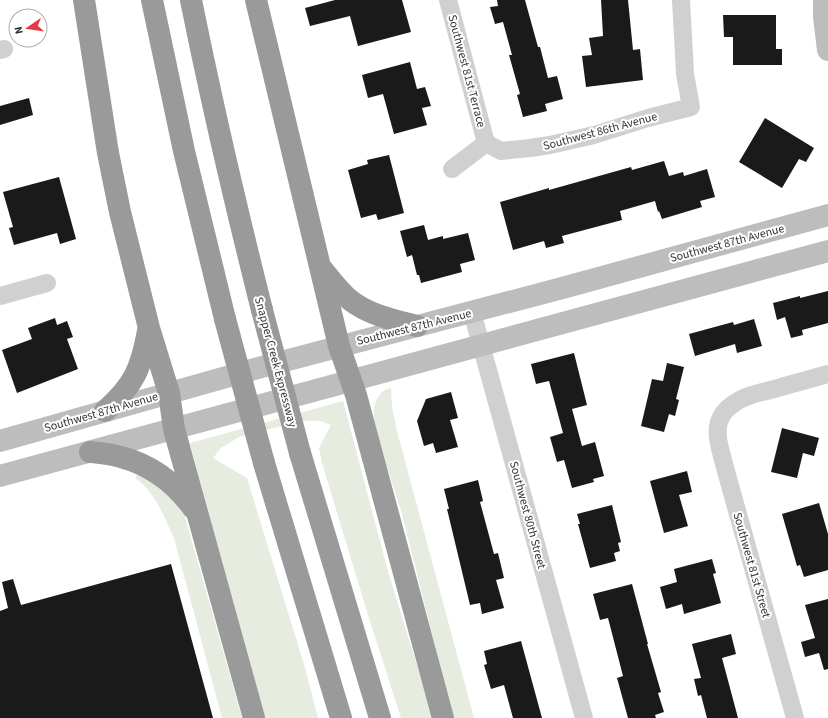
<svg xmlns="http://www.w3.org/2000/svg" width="828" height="718" font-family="'Source Sans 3',sans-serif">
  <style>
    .green { fill: #e6ecdf }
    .building { fill: #1a1a1a }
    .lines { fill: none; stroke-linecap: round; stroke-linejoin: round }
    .street { stroke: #d0d0d0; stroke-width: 18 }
    .secondary { stroke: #bdbdbd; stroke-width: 22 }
    .highway { stroke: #9a9a9a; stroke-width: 22 }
    .highway-bridge { stroke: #9a9a9a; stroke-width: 22 }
    .labels { text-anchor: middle; stroke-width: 4; stroke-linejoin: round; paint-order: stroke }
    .street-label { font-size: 12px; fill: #333; stroke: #fff }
  </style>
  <rect width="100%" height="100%" fill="#fff"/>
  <!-- green -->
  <g class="green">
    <path d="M 391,388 L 392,407 L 397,431 L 474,718 L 453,718 L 402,514 L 375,429 C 372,415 373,391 391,388 Z"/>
    <path d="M 343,401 L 389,575 L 425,691 L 433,718 L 401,718 L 368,615 L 322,463 L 319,448 L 331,425 L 320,421 L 301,421 L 239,437 L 221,448 L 213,458 L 247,478 L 305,668 L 318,718 L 264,718 L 214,537 L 208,510 L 190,443 Z"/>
    <path d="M 142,470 L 183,510 L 242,718 L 222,718 L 174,538 C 164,517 155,491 135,478 Z"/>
  </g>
  <!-- building -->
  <g class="building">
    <path d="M 335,0 L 402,0 L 411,32 L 358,46 L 350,16 L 310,26 L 305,8 Z"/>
    <path d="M 497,0 L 525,0 L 538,47 L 540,47 L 548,78 L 557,76 L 563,99 L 545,104 L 547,111 L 523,117 L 517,95 L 520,94 L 509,55 L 512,55 L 503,22 L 495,24 L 490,7 L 498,6 Z"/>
    <path d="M 601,0 L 628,0 L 633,50 L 640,49 L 643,80 L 586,87 L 582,56 L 592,55 L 589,38 L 603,36 Z"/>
    <path d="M 723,15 L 776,15 L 776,49 L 782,49 L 782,65 L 733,65 L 733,37 L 724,37 Z"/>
    <path d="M 410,62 L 417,89 L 425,87 L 431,106 L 422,108 L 427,125 L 394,134 L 383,94 L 368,98 L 362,75 Z"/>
    <path d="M 29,98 L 33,115 L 0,125 L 0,106 Z"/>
    <path d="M 765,118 L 814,148 L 806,162 L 799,159 L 782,188 L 739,162 Z"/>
    <path d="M 389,155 L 404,213 L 378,220 L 376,214 L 361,218 L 348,170 L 368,164 L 367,160 Z"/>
    <path d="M 664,161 L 669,176 L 683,172 L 684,176 L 707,169 L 715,197 L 700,201 L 702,207 L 662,219 L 659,211 L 658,212 L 655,201 L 620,211 L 622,220 L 562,236 L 564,243 L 546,248 L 544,241 L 513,250 L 500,202 L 549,188 L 549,190 L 631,167 L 632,170 Z"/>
    <path d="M 59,177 L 76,239 L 60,244 L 57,233 L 14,245 L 9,228 L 13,227 L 3,192 Z"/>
    <path d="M 424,225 L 428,240 L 443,236 L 443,239 L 468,233 L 475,260 L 460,264 L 462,272 L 421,283 L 419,275 L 417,275 L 412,255 L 407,257 L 400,231 Z"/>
    <path d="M 828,291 L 828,323 L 802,330 L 803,335 L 791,338 L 785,317 L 777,320 L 773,303 L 800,296 L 800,298 Z"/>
    <path d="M 55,318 L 57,325 L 67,321 L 73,337 L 67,339 L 78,369 L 17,393 L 2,350 L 32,339 L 28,328 Z"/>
    <path d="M 754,319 L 762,346 L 737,353 L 735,344 L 695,356 L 689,334 L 733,322 L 734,325 Z"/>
    <path d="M 574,353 L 587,405 L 572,409 L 582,446 L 595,442 L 604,476 L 593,479 L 594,482 L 572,488 L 564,460 L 557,462 L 550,437 L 563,433 L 549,381 L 536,384 L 531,364 Z"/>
    <path d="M 667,363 L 684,367 L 676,399 L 679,400 L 675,416 L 669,414 L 664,432 L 641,426 L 652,379 L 663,381 Z"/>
    <path d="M 451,392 L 458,418 L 450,420 L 458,447 L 436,453 L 433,443 L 424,446 L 417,421 L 426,399 Z"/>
    <path d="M 782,428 L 819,438 L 814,456 L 803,453 L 797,478 L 771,472 Z"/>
    <path d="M 687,471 L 692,492 L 679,495 L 688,526 L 664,533 L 650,481 Z"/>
    <path d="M 478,480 L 483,501 L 480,502 L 494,554 L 498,553 L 504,578 L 496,580 L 504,608 L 482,614 L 480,603 L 470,605 L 447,509 L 449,509 L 444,489 Z"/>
    <path d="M 819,503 L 828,534 L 828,570 L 804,577 L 800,565 L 797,566 L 782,514 Z"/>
    <path d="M 612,505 L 621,542 L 618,543 L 620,551 L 614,553 L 616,561 L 590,568 L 578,524 L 580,524 L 577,514 Z"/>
    <path d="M 712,559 L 716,573 L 713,574 L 721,603 L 684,614 L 682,604 L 666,609 L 660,587 L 677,582 L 674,569 Z"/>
    <path d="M 171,564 L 213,718 L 0,718 L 0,611 L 8,608 L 2,582 L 13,579 L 21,605 Z"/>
    <path d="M 632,584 L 648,644 L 647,644 L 661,692 L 658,693 L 664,712 L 655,715 L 656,718 L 628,718 L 617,678 L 623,676 L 608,618 L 600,620 L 593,594 Z"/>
    <path d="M 828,599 L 828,669 L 824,670 L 819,653 L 805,657 L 801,642 L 815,638 L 805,605 Z"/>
    <path d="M 731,634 L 736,654 L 722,658 L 738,718 L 707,718 L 701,695 L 698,696 L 694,679 L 701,678 L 692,644 Z"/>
    <path d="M 521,641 L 542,718 L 513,718 L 504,685 L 491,689 L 484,665 L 487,664 L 484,651 Z"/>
  </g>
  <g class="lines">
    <!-- street -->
    <g class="street">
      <path d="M 448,0 L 486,143"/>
      <path d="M 0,50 L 4,49"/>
      <path d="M 486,143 L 501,151 L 530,148 L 550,145 L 594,135 L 648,118 L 691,107 L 685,74 L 681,0"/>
      <path d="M 452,169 L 486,143"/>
      <path d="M 0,296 L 47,283"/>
      <path d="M 472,312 L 584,718"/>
      <path d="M 795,718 L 724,464 C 721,451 715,436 719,422 C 721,416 726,409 732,405 C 744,395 763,392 778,388 C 794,383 811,379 828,374"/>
    </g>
    <!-- secondary -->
    <g class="secondary">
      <path d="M 824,0 L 824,17 L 828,50"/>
      <path d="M 0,441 L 258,368 L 566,287 L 828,215"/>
      <path d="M 0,476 L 828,251"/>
    </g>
    <!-- highway -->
    <g class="highway">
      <path d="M 84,0 L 108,153 L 120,212 L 149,328 L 169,393 L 174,429 L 254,718"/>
      <path d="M 152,0 L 184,151 L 225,319"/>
      <path d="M 191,0 C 212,104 236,207 262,310"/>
      <path d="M 256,0 L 339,346 L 356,395 L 443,718"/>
      <path d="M 323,270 C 331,280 340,292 350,300 C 369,315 394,320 417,326"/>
      <path d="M 105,411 C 134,385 141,369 148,331"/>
      <path d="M 90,452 C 100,453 111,454 121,457 C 151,465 175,483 193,508"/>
      <path d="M 300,453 L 380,718"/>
      <path d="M 264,463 L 341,718"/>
    </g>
    <!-- highway-bridge -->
    <g class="highway-bridge">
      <path d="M 262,310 L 300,453"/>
      <path d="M 225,319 L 264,463"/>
    </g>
  </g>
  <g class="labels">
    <!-- street labels -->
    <g class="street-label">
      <text transform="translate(467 71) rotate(75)" y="4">Southwest 81st Terrace</text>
      <text transform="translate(600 131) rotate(-15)" y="4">Southwest 86th Avenue</text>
      <text transform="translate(727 243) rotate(-15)" y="4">Southwest 87th Avenue</text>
      <text transform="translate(414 327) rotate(-14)" y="4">Southwest 87th Avenue</text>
      <text transform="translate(276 362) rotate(75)" y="4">Snapper Creek Expressway</text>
      <text transform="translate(101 412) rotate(-16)" y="4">Southwest 87th Avenue</text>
      <text transform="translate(528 515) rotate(75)" y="4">Southwest 80th Street</text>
      <text transform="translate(752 565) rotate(74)" y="4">Southwest 81st Street</text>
    </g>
  </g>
  <!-- north arrow -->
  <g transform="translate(28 28) rotate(257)"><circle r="19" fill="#ffffff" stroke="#adadad"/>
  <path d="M0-3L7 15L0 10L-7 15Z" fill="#e63946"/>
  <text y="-6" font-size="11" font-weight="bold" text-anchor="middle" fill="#333333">N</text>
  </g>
</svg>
